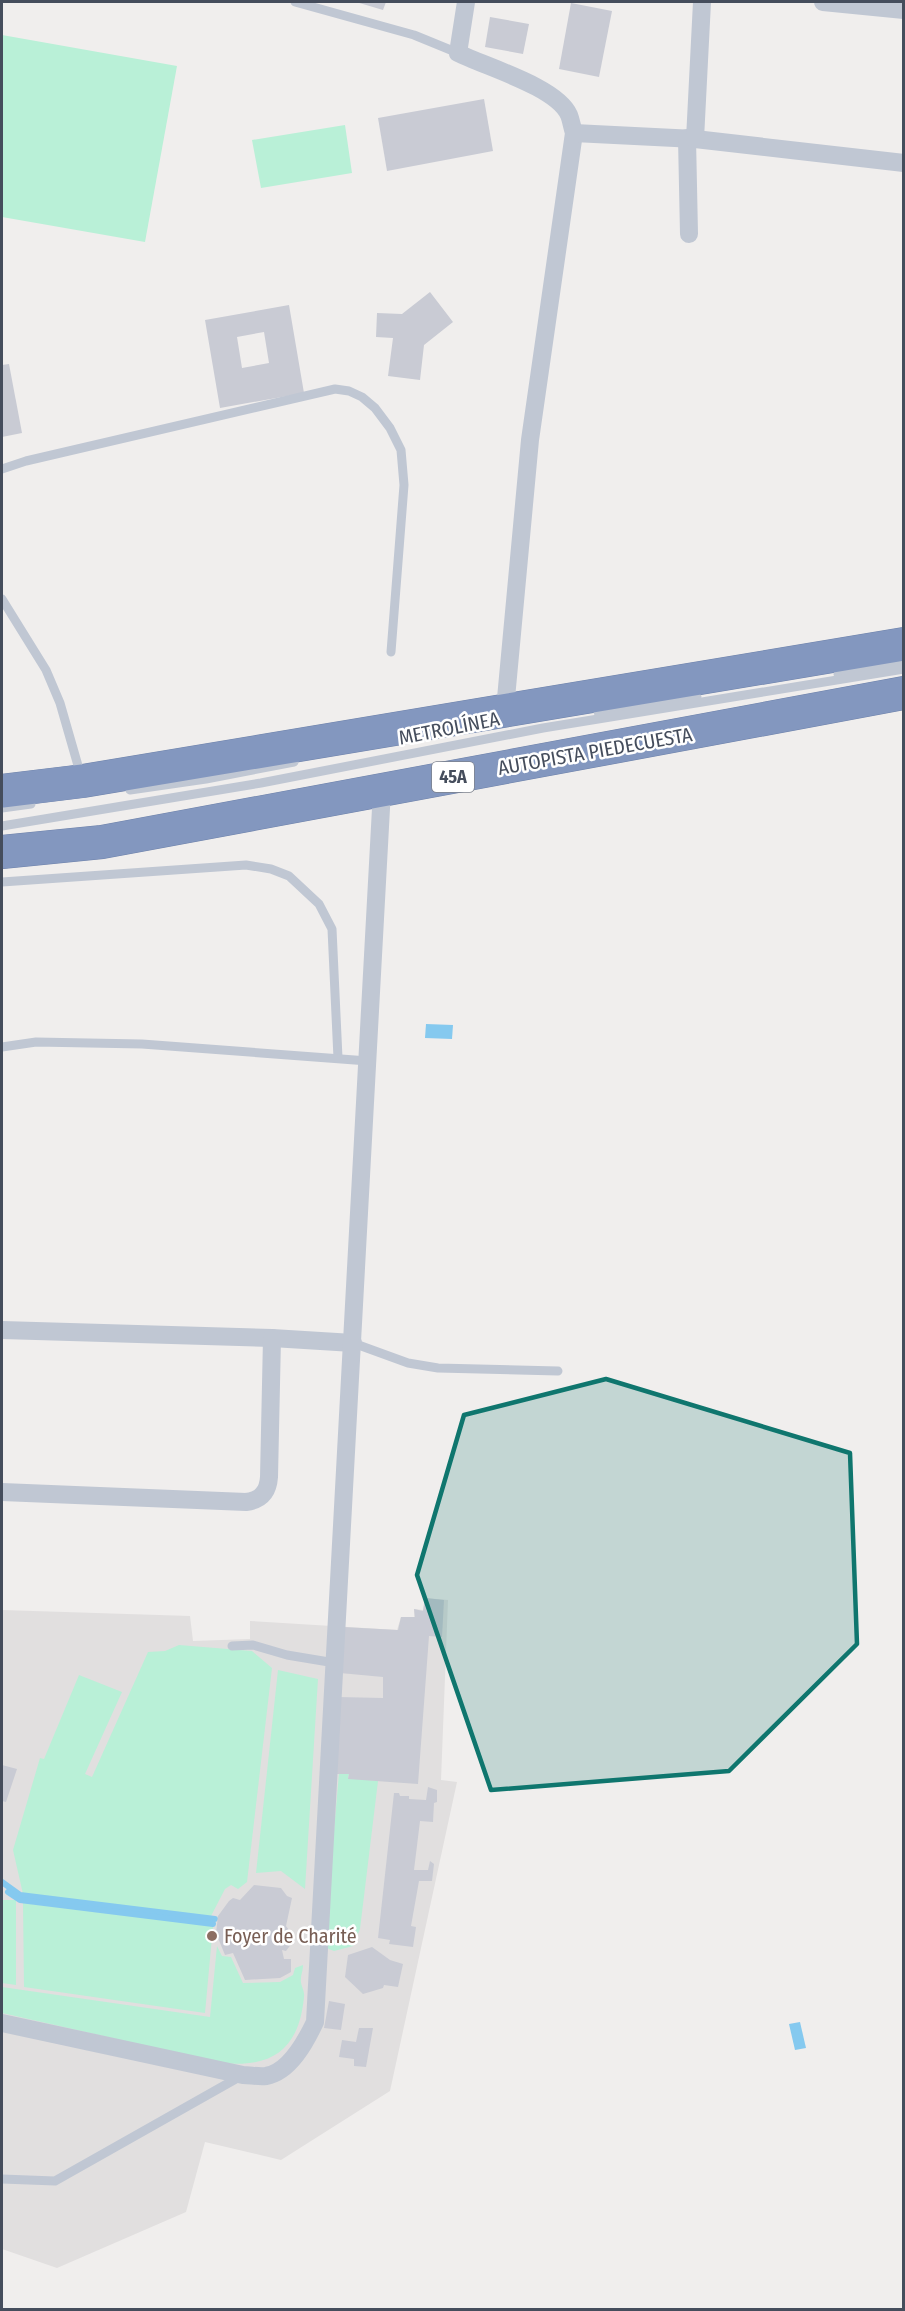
<svg xmlns="http://www.w3.org/2000/svg" width="905" height="2311" font-family="'Fira Sans Condensed',sans-serif">
  <style>
    .education { fill: #e1dfdf }
    .green { fill: #b9f0d7 }
    .water { fill: #85c9ef }
    .lines { fill: none; stroke-linecap: round; stroke-linejoin: round }
    .stream { stroke: #85c9ef; stroke-width: 6 }
    .building { fill: #c9cbd4; fill-rule: evenodd }
    .highway-casing { stroke: #6e82aa; stroke-width: 34 }
    .lane { stroke: #c0c7d3; stroke-width: 9 }
    .street { stroke: #c0c7d3; stroke-width: 18 }
    .highway { stroke: #8397bf; stroke-width: 33 }
    .marked { fill: #0f766e; fill-opacity: 0.2; stroke: #0f766e; stroke-width: 4.5; stroke-linejoin: round }
    .education-dot { fill: #8d6e63; stroke: #fff; stroke-width: 2 }
    .labels { text-anchor: middle; stroke-width: 5; stroke-linejoin: round; paint-order: stroke }
    .shield { fill: #fff; stroke: #7d828d; stroke-width: 1.5 }
    .shield-label { font-size: 18px; font-weight: bold; fill: #454d5c }
    .street-label { font-size: 20px; fill: #454d5c; stroke: #fff }
    .education-label { font-size: 20px; fill: #785e54; stroke: #fff; text-anchor: start }
  </style>
  <rect width="100%" height="100%" fill="#f0eeed"/>
  <!-- education -->
  <path class="education" d="M 425,1598 L 448,1600 L 441,1780 L 457,1782 L 390,2091 L 281,2160 L 205,2142 L 186,2212 L 57,2268 L 2,2249 L 2,1610 L 190,1616 L 193,1641 L 250,1639 L 250,1621 L 397,1630 L 401,1617 L 414,1617 L 414,1609 L 423,1610 Z"/>
  <!-- green -->
  <g class="green">
    <path d="M 2,35 L 177,66 L 145,242 L 2,217 Z"/>
    <path d="M 345,125 L 352,173 L 261,188 L 252,140 Z"/>
    <path d="M 179,1645 L 252,1651 L 272,1668 L 247,1882 L 238,1889 L 231,1885 L 225,1889 L 211,1916 L 23,1894 L 13,1850 L 40,1758 L 44,1759 L 79,1675 L 122,1692 L 85,1774 L 92,1777 L 148,1652 L 165,1651 Z"/>
    <path d="M 278,1670 L 318,1679 L 305,1889 L 281,1871 L 256,1873 Z"/>
    <path d="M 339,1773 L 349,1774 L 348,1778 L 378,1781 L 360,1929 L 353,1946 L 334,1951 L 324,1947 Z"/>
    <path d="M 2,1900 L 16,1900 L 16,1985 L 2,1983 Z"/>
    <path d="M 23,1903 L 213,1926 L 205,2013 L 24,1987 Z"/>
    <path d="M 217,1946 L 222,1956 L 231,1957 L 243,1983 L 280,1982 L 293,1975 L 295,1968 L 303,1965 C 303,1971 301,1974 301,1979 C 300,1985 305,1990 304,1997 C 299,2049 273,2068 222,2063 L 2,2013 L 2,1987 L 210,2017 Z"/>
  </g>
  <!-- water -->
  <g class="water">
    <path d="M 426,1024 L 453,1025 L 452,1039 L 425,1038 Z"/>
    <path d="M 800,2022 L 806,2048 L 795,2050 L 789,2024 Z"/>
  </g>
  <g class="lines">
    <!-- stream -->
    <g class="stream">
      <path d="M 2,1882 L 20,1895 L 215,1919"/>
      <path d="M 8,1892 L 20,1900 L 213,1924"/>
    </g>
  </g>
  <!-- building -->
  <g class="building">
    <path d="M 356,2 L 386,2 L 383,10 Z"/>
    <path d="M 571,3 L 612,11 L 599,77 L 559,69 Z"/>
    <path d="M 490,17 L 529,24 L 523,54 L 485,47 Z"/>
    <path d="M 484,99 L 493,151 L 387,171 L 378,118 Z"/>
    <path d="M 430,292 L 453,322 L 424,345 L 420,380 L 388,376 L 393,338 L 376,337 L 377,313 L 402,314 Z"/>
    <path d="M 289,305 L 304,393 L 220,408 L 205,320 ZM 264,332 L 269,363 L 242,368 L 237,337 Z"/>
    <path d="M 9,364 L 22,433 L 2,437 L 2,365 Z"/>
    <path d="M 425,1598 L 444,1600 L 442,1637 L 429,1636 L 418,1784 L 348,1779 L 349,1774 L 337,1774 L 338,1697 L 383,1698 L 383,1677 L 340,1673 L 343,1627 L 398,1630 L 401,1617 L 415,1617 L 414,1609 L 423,1611 Z"/>
    <path d="M 2,1765 L 17,1769 L 6,1802 L 2,1801 Z"/>
    <path d="M 428,1787 L 437,1790 L 437,1802 L 434,1803 L 433,1822 L 420,1821 L 414,1870 L 428,1870 L 430,1861 L 434,1864 L 432,1881 L 419,1881 L 411,1926 L 416,1927 L 413,1947 L 389,1944 L 390,1940 L 378,1938 L 394,1793 L 399,1793 L 400,1796 L 409,1796 L 409,1799 L 426,1800 Z"/>
    <path d="M 254,1885 L 281,1888 L 287,1896 L 292,1898 L 286,1926 L 292,1934 L 292,1943 L 286,1951 L 282,1950 L 284,1959 L 291,1959 L 291,1972 L 280,1978 L 245,1980 L 233,1953 L 225,1955 L 216,1933 L 218,1916 L 229,1901 L 233,1898 L 240,1900 Z"/>
    <path d="M 372,1947 L 390,1960 L 403,1964 L 398,1987 L 384,1985 L 383,1988 L 363,1994 L 345,1977 L 348,1955 Z"/>
    <path d="M 329,2001 L 345,2004 L 341,2030 L 324,2028 Z"/>
    <path d="M 359,2028 L 373,2028 L 366,2067 L 354,2066 L 354,2059 L 339,2057 L 342,2040 L 356,2042 Z"/>
  </g>
  <g class="lines">
    <!-- highway casing -->
    <g class="highway-casing">
      <g id="highway">
        <path d="M 2,791 L 83,781 L 904,644"/>
        <path d="M 2,852 L 102,842 L 904,693"/>
      </g>
    </g>
    <!-- lane -->
    <g class="lane">
      <path d="M 295,2 L 414,35 L 458,53"/>
      <path d="M 2,469 L 26,461 L 335,389 L 349,391 L 362,397 L 375,408 L 390,428 L 401,450 L 404,485 L 391,652"/>
      <path d="M 2,599 L 46,670 L 60,703 L 81,776"/>
      <path d="M 838,674 L 904,663"/>
      <path d="M 598,712 L 697,697"/>
      <path d="M 130,790 L 206,779 L 294,762"/>
      <path d="M 2,808 L 31,804"/>
      <path d="M 2,826 L 261,783 L 543,728 L 904,669"/>
      <path d="M 2,882 L 246,865 L 271,869 L 289,876 L 319,904 L 332,929 L 338,1058"/>
      <path d="M 2,1047 L 36,1042 L 142,1044 L 368,1061"/>
      <path d="M 353,1343 L 408,1363 L 438,1368 L 558,1371"/>
      <path d="M 232,1646 L 253,1645 L 287,1655 L 335,1663"/>
      <path d="M 2,2179 L 55,2181 L 241,2076"/>
    </g>
    <!-- street -->
    <g class="street">
      <path d="M 466,2 L 458,53 C 486,67 557,87 569,115 C 571,120 572,127 574,133 L 530,440 L 505,709"/>
      <path d="M 823,2 L 904,10"/>
      <path d="M 574,133 L 695,139 L 904,163"/>
      <path d="M 687,138 L 689,234"/>
      <path d="M 695,139 L 702,2"/>
      <path d="M 2,1330 L 272,1338 L 353,1343"/>
      <path d="M 2,1492 L 246,1502 C 261,1500 268,1492 269,1477 L 272,1338"/>
      <path d="M 2,2023 L 243,2075 C 250,2075 259,2077 266,2076 C 290,2072 306,2041 315,2022 L 382,790"/>
    </g>
    <!-- highway -->
    <use href="#highway" class="highway"/>
  </g>
  <!-- marked area -->
  <path class="marked" d="M 606,1379 L 850,1453 L 857,1644 L 729,1771 L 491,1790 L 417,1575 L 464,1415 Z"/>
  <!-- markers -->
  <circle class="education-dot" cx="212" cy="1936" r="6"/>
  <g class="labels">
    <!-- shield labels -->
    <rect class="shield" x="432" y="762" width="42" height="30" rx="4.5"/>
    <g class="shield-label">
      <text x="453" y="783">45A</text>
    </g>
    <!-- street labels -->
    <g class="street-label">
      <text transform="translate(449 728) rotate(-11)" y="7">METROLÍNEA</text>
      <text transform="translate(595 751) rotate(-10)" y="7">AUTOPISTA PIEDECUESTA</text>
    </g>
    <!-- education labels -->
    <g class="education-label">
      <text x="224" y="1943">Foyer de Charité</text>
    </g>
  </g>
  <!-- border -->
  <rect width="905" height="2311" fill="none" stroke="#454d5c" stroke-width="6"/>
</svg>
